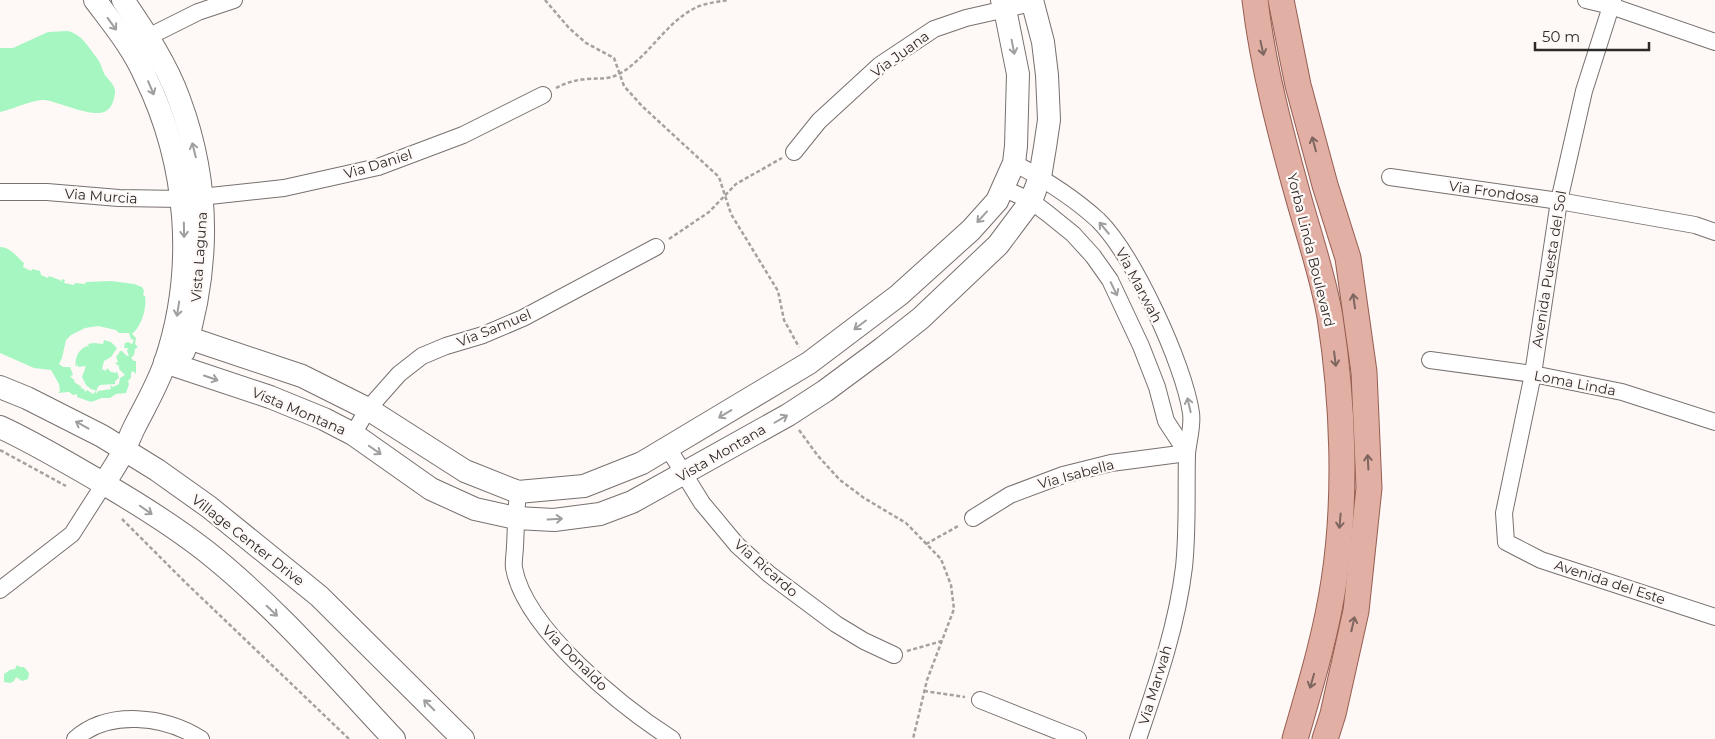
<svg xmlns="http://www.w3.org/2000/svg" width="1715" height="739" font-family="Montserrat,sans-serif">
  <style>
    .water { fill: #a5f6c0; fill-rule: evenodd }
    .lines { fill: none; stroke-linecap: round; stroke-linejoin: round }
    .street-casing { stroke: #77706e; stroke-width: 18 }
    .secondary-casing { stroke: #77706e; stroke-width: 24 }
    .primary-casing { stroke: #965e52; stroke-width: 27 }
    .path { stroke: #a5a19f; stroke-width: 2.5; stroke-dasharray: 4 2.5; stroke-linecap: butt }
    .street { stroke: #fff; stroke-width: 16 }
    .secondary { stroke: #fff; stroke-width: 22 }
    .primary { stroke: #e2afa4; stroke-width: 25 }
    .oneway { stroke: #a09f9f }
    .oneway2 { stroke: #7e6660 }
    .labels { text-anchor: middle; stroke-width: 4.5; stroke-linejoin: round; paint-order: stroke }
    .street-label { font-size: 14px; fill: #2d2a29; stroke: #fef8f6 }
  </style>
  <rect width="100%" height="100%" fill="#fef8f6"/>
  <!-- water -->
  <g class="water">
    <path d="M 67,31 C 81,33 89,48 97,58 C 101,63 102,70 105,75 C 111,83 118,87 114,98 C 113,103 111,108 106,111 C 93,119 58,101 44,100 C 35,99 10,110 0,112 L 0,48 L 13,48 L 48,32 Z"/>
    <path d="M 0,247 C 10,247 17,257 24,263 L 23,267 L 31,271 L 32,269 L 40,271 L 41,275 L 48,278 L 49,276 L 60,280 L 61,282 L 62,279 L 65,280 L 64,283 L 74,285 L 75,283 L 85,284 L 86,282 L 111,281 L 134,284 L 142,287 L 144,291 L 143,295 L 145,296 C 147,307 142,326 132,334 L 136,338 L 135,344 L 138,347 L 135,349 L 134,355 L 131,358 L 134,361 L 136,361 L 136,374 L 133,371 L 131,373 L 131,378 L 128,381 L 129,384 L 126,393 L 116,394 L 110,398 L 102,398 L 91,402 L 77,397 L 77,394 L 73,395 L 69,392 L 58,393 L 60,391 L 59,384 L 51,370 L 34,368 L 0,353 ZM 98,326 L 116,330 L 119,333 L 129,333 L 131,339 L 134,340 L 132,344 L 128,342 L 125,343 L 124,348 L 128,348 L 127,351 L 129,356 L 127,356 L 122,351 L 120,351 L 118,355 L 116,356 L 118,362 L 115,363 L 119,366 L 119,369 L 125,375 L 120,378 L 119,384 L 113,387 L 110,385 L 111,389 L 98,391 L 96,394 L 96,391 L 93,394 L 87,390 L 85,392 L 84,389 L 80,388 L 82,387 L 74,382 L 75,381 L 70,376 L 73,375 L 70,367 L 63,367 L 59,364 L 62,358 L 66,340 L 71,335 L 85,328 Z"/>
    <path d="M 104,340 L 111,342 L 117,348 L 111,357 L 104,361 L 102,369 L 106,371 L 107,368 L 111,372 L 116,373 L 117,371 L 119,378 L 115,381 L 115,384 L 100,385 L 97,388 L 97,391 L 91,389 L 86,385 L 82,377 L 86,366 L 78,367 L 78,364 L 76,367 C 74,358 79,349 87,346 L 89,347 L 88,344 L 94,343 L 103,344 Z"/>
    <path d="M 17,665 L 20,667 L 24,667 L 29,673 L 28,679 L 22,681 L 16,677 L 14,681 L 10,683 L 4,682 L 4,674 L 10,670 L 15,669 Z"/>
  </g>
  <g class="lines">
    <!-- street casing -->
    <g class="street-casing">
      <g id="street">
        <path d="M 1586,0 L 1611,6 L 1715,42"/>
        <path d="M 1613,0 L 1584,91 L 1559,201 L 1533,374 L 1504,513 L 1506,542 L 1541,560 L 1715,617"/>
        <path d="M 148,37 L 198,12 L 234,0"/>
        <path d="M 794,152 L 819,121 L 880,65 L 934,29 L 966,18 L 1032,3"/>
        <path d="M 1014,163 C 1044,179 1073,197 1098,220 C 1133,254 1184,364 1191,413 C 1193,426 1188,441 1187,454 C 1186,492 1188,529 1184,567 C 1177,626 1157,683 1138,739"/>
        <path d="M 1390,177 L 1559,201 L 1695,225 L 1715,232"/>
        <path d="M 1003,188 L 1031,201 L 1047,213 L 1073,234 L 1093,256 L 1110,280 L 1141,346 L 1157,387 L 1166,421 L 1187,453"/>
        <path d="M 0,192 L 47,192 L 119,198 L 182,199 L 284,188 L 378,167 L 463,135 L 543,95"/>
        <path d="M 1430,360 L 1533,374 L 1622,392 L 1715,422"/>
        <path d="M 353,434 L 368,409 L 399,374 L 422,356 L 446,346 L 483,335 L 523,318 L 656,247"/>
        <path d="M 668,448 L 702,503 L 737,545 L 769,574 L 836,624 L 864,641 L 894,655"/>
        <path d="M 518,492 C 516,510 516,528 515,546 C 515,553 513,561 514,568 C 525,629 622,707 672,739"/>
        <path d="M 973,518 L 1010,495 L 1063,475 L 1111,463 L 1187,453"/>
        <path d="M 0,590 L 72,534 L 104,484"/>
        <path d="M 980,700 L 1078,739"/>
        <path d="M 75,739 C 109,709 165,716 201,739"/>
      </g>
    </g>
    <!-- secondary casing -->
    <g class="secondary-casing">
      <g id="secondary">
        <path d="M 95,0 C 113,24 133,48 145,76 C 188,164 197,269 165,363 C 157,386 145,406 134,428 C 131,434 128,442 125,448 C 119,461 111,472 104,484"/>
        <path d="M 123,0 C 144,31 166,63 179,99 C 210,182 210,267 184,351"/>
        <path d="M 174,333 L 302,376 L 368,409 L 465,471 L 518,492 L 584,486 L 642,463 L 809,363 L 899,295 L 971,230 L 997,201 L 1014,163 L 1016,146 L 1018,74 L 1005,9 L 1002,0"/>
        <path d="M 165,362 L 270,397 L 324,419 L 353,434 L 431,489 L 475,509 L 516,518 L 554,520 L 600,514 L 632,502 L 788,415 L 825,391 L 883,348 L 921,318 L 998,245 L 1031,201 L 1040,177 L 1045,147 L 1049,120 L 1047,75 L 1043,42 L 1032,0"/>
        <path d="M 0,387 L 27,398 L 102,436 L 157,470 L 209,507 L 319,596 L 463,739"/>
        <path d="M 0,427 C 37,444 71,465 106,485 C 140,505 175,527 207,552 C 276,607 334,675 394,739"/>
      </g>
    </g>
    <!-- primary casing -->
    <g class="primary-casing">
      <g id="primary">
        <path d="M 1255,0 C 1263,67 1280,131 1298,196 C 1309,236 1323,276 1330,317 C 1343,401 1347,497 1334,581 C 1326,635 1310,687 1295,739"/>
        <path d="M 1281,0 L 1298,85 L 1325,185 L 1348,258 L 1364,372 L 1369,488 L 1356,611 L 1333,714 L 1325,739"/>
      </g>
    </g>
    <!-- path -->
    <g class="path">
      <path d="M 545,0 L 569,28 L 586,43 L 614,58 L 624,86 L 642,106 L 719,177 L 731,214 L 778,291 L 784,320 L 799,347"/>
      <path d="M 556,88 C 565,83 575,80 586,79 C 598,78 608,80 619,74 C 649,57 665,23 695,8 C 704,3 718,2 728,0"/>
      <path d="M 669,239 L 709,212 L 736,184 L 782,158"/>
      <path d="M 799,430 L 818,456 L 840,480 L 864,498 L 906,523 L 941,559 L 951,585 L 954,609 L 927,680 L 913,739"/>
      <path d="M 0,450 L 66,486"/>
      <path d="M 122,519 L 184,581 L 349,739"/>
      <path d="M 926,544 L 960,525"/>
      <path d="M 907,651 L 942,641"/>
      <path d="M 924,691 L 965,697"/>
    </g>
    <!-- street -->
    <use href="#street" class="street"/>
    <!-- secondary -->
    <use href="#secondary" class="secondary"/>
    <!-- primary -->
    <use href="#primary" class="primary"/>
  </g>
  <!-- one-way arrows -->
  <defs><path id="oneway-shaft" d="M-6 0H5M1.5-3L5.5 0L1.5 3" fill="none" stroke-width="1.6" stroke-linecap="round" stroke-linejoin="round" transform="scale(1.25)"/></defs>
  <g class="oneway">
    <use href="#oneway-shaft" transform="translate(112 24) rotate(54)"/>
    <use href="#oneway-shaft" transform="translate(1013 47) rotate(79)"/>
    <use href="#oneway-shaft" transform="translate(151 88) rotate(67)"/>
    <use href="#oneway-shaft" transform="translate(194 150) rotate(-104)"/>
    <use href="#oneway-shaft" transform="translate(982 217) rotate(132)"/>
    <use href="#oneway-shaft" transform="translate(1104 228) rotate(-130)"/>
    <use href="#oneway-shaft" transform="translate(184 230) rotate(89)"/>
    <use href="#oneway-shaft" transform="translate(1114 289) rotate(64)"/>
    <use href="#oneway-shaft" transform="translate(178 309) rotate(99)"/>
    <use href="#oneway-shaft" transform="translate(860 325) rotate(143)"/>
    <use href="#oneway-shaft" transform="translate(211 378) rotate(19)"/>
    <use href="#oneway-shaft" transform="translate(1189 405) rotate(-103)"/>
    <use href="#oneway-shaft" transform="translate(725 414) rotate(149)"/>
    <use href="#oneway-shaft" transform="translate(781 419) rotate(-30)"/>
    <use href="#oneway-shaft" transform="translate(82 425) rotate(-151)"/>
    <use href="#oneway-shaft" transform="translate(375 450) rotate(35)"/>
    <use href="#oneway-shaft" transform="translate(146 510) rotate(35)"/>
    <use href="#oneway-shaft" transform="translate(555 519) rotate(-3)"/>
    <use href="#oneway-shaft" transform="translate(272 611) rotate(44)"/>
    <use href="#oneway-shaft" transform="translate(429 705) rotate(-135)"/>
  </g>
  <g class="oneway2">
    <use href="#oneway-shaft" transform="translate(1262 48) rotate(78)"/>
    <use href="#oneway-shaft" transform="translate(1314 144) rotate(-105)"/>
    <use href="#oneway-shaft" transform="translate(1354 301) rotate(-98)"/>
    <use href="#oneway-shaft" transform="translate(1335 359) rotate(83)"/>
    <use href="#oneway-shaft" transform="translate(1368 462) rotate(-93)"/>
    <use href="#oneway-shaft" transform="translate(1340 521) rotate(95)"/>
    <use href="#oneway-shaft" transform="translate(1353 624) rotate(-77)"/>
    <use href="#oneway-shaft" transform="translate(1312 681) rotate(106)"/>
  </g>
  <g class="labels">
    <!-- street labels -->
    <g class="street-label">
      <text transform="translate(900 54) rotate(-36)" y="5">Via Juana</text>
      <text transform="translate(378 164) rotate(-17)" y="5">Via Daniel</text>
      <text transform="translate(1494 192) rotate(8)" y="5">Via Frondosa</text>
      <text transform="translate(101 196) rotate(4)" y="5">Via Murcia</text>
      <text transform="translate(1311 250) rotate(76)" y="5">Yorba Linda Boulevard</text>
      <text transform="translate(199 257) rotate(-86)" y="5">Vista Laguna</text>
      <text transform="translate(1549 269) rotate(-81)" y="5">Avenida Puesta del Sol</text>
      <text transform="translate(1139 285) rotate(62)" y="5">Via Marwah</text>
      <text transform="translate(494 328) rotate(-22)" y="5">Via Samuel</text>
      <text transform="translate(1575 383) rotate(11)" y="5">Loma Linda</text>
      <text transform="translate(299 411) rotate(23)" y="5">Vista Montana</text>
      <text transform="translate(721 453) rotate(-30)" y="5">Vista Montana</text>
      <text transform="translate(1076 474) rotate(-15)" y="5">Via Isabella</text>
      <text transform="translate(248 540) rotate(38)" y="5">Village Center Drive</text>
      <text transform="translate(766 568) rotate(41)" y="5">Via Ricardo</text>
      <text transform="translate(1610 582) rotate(18)" y="5">Avenida del Este</text>
      <text transform="translate(575 658) rotate(45)" y="5">Via Donaldo</text>
      <text transform="translate(1155 685) rotate(-73)" y="5">Via Marwah</text>
    </g>
  </g>
  <!-- scale -->
  <path d="M1535 42v8h114v-8" fill="none" stroke="#2d2a29" stroke-width="2.5"/>
  <text x="1542" y="42" font-size="15" fill="#2d2a29" stroke="#fef8f6" stroke-width="4" paint-order="stroke">50 m</text>
</svg>
